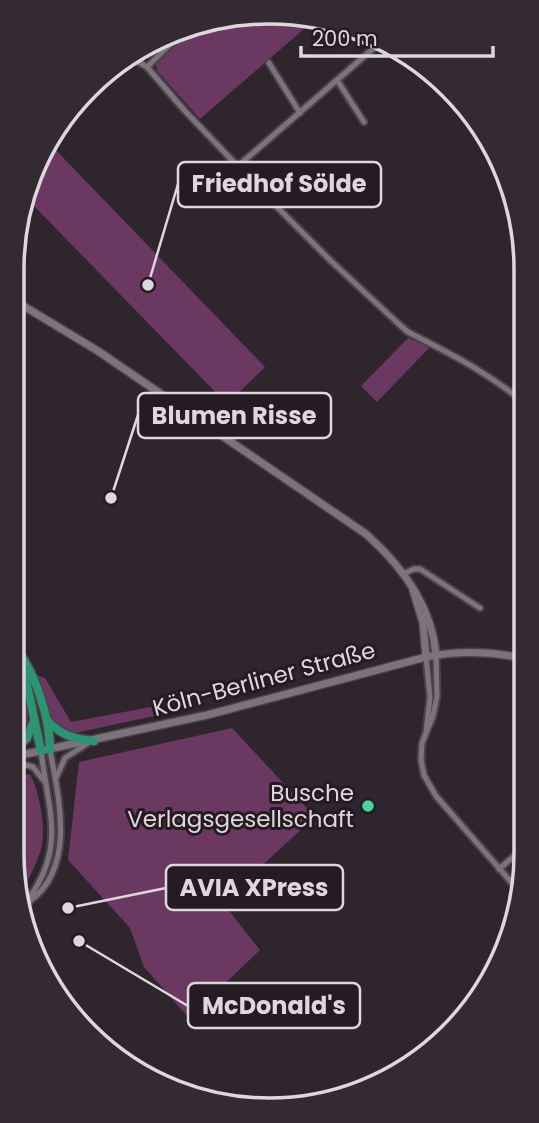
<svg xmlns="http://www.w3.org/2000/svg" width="539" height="1123" font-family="Poppins,sans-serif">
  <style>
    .green { fill: #6b3862 }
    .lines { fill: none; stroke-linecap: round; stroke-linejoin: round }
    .minor-casing { stroke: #4b4349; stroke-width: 9 }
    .secondary-casing { stroke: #4b4349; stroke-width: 10 }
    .trunk-casing { stroke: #4b4349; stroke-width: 11 }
    .minor { stroke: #7e727b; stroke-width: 5 }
    .secondary { stroke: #7e727b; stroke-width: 7 }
    .trunk { stroke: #2b9573; stroke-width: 8 }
    .poi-dot { fill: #47d49e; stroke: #251c23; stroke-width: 2.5 }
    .labels { text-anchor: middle; stroke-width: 6; stroke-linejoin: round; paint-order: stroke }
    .street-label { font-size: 23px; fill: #ded8dc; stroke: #251c23 }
    .poi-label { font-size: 23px; fill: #ded8dc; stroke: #251c23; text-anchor: end }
    .rim { fill: none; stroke: #ded8dc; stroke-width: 3.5 }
    .leader { fill: none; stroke: #ded8dc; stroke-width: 2.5 }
    .callout-dot { fill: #ded8dc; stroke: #251c23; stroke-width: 2.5 }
    .callout { fill: #251c23; stroke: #ded8dc; stroke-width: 2.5 }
    .callout-label { font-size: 24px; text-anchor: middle; font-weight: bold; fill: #ded8dc }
  </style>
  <rect width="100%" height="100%" fill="#2f252d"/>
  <!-- green -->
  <g class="green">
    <path d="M 270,12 L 296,17 L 303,26 L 310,20 L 313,21 L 200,119 L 157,71 L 156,64 L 194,27 Z"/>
    <path d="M 50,144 L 265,367 L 227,404 L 31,203 L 45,151 Z"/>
    <path d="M 408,338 L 430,347 L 377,402 L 361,386 Z"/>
    <path d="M 12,660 C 18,671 31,715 27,725 C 24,732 18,737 12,741 Z"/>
    <path d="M 36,675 L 45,678 L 71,722 L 156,706 L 159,715 L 75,733 C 47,727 44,699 36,675 Z"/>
    <path d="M 232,728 L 315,817 L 222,902 L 260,950 L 189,1018 L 144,967 L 130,928 L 68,860 L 79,762 Z"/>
    <path d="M 30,774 C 39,791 46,826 42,845 C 38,863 28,880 19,896 L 12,853 L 12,776 Z"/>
  </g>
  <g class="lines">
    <!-- minor casing -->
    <g class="minor-casing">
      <g id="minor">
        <path d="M 361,30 L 373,49"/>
        <path d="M 132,58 L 147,67 L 185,111 L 275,205 L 331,261 L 401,326 L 408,332 C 453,355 485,371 525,403"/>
        <path d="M 418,61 L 422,66"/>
        <path d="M 269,63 L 300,113"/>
        <path d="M 147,67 L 186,29"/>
        <path d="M 337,80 L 364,122"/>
        <path d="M 238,166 L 383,40"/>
        <path d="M 403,574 L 414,569 L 420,569 L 480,608"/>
        <path d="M 436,655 L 437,696 L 433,716 L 422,743 L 421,760 L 424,775 L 436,796 L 519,891"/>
        <path d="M 426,733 L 430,697 L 426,657"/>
        <path d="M 12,761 L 33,767 L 45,782"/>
        <path d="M 56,778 L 65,758 L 88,743"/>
        <path d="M 499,869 L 527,845"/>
        <path d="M 30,901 C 77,866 58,796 50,750"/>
        <path d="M 21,909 C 68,851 49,816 41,751"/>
      </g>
    </g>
    <!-- secondary casing -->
    <g class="secondary-casing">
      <g id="secondary">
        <path d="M 12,299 L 98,351 L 366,534 C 402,566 432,606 436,655"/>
        <path d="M 413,590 L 423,623 L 426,657"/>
        <path d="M 12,757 L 207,715 L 426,657 C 461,650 492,651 526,659"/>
      </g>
    </g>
    <!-- trunk casing -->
    <g class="trunk-casing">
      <g id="trunk">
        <path d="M 12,644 C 34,668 50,717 50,750"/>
        <path d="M 12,653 L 26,680 L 41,751"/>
        <path d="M 47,720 C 60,735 74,739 94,741"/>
        <path d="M 12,751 L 27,738 L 34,721"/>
      </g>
    </g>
    <!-- minor -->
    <use href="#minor" class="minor"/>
    <!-- secondary -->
    <use href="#secondary" class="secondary"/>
    <!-- trunk -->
    <use href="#trunk" class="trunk"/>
  </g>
  <!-- markers -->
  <circle class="poi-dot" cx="368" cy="806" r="7"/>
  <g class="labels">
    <!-- street labels -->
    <g class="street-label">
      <text transform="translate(264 679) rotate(-15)" y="8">Köln-Berliner Straße</text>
    </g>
    <!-- poi labels -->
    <g class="poi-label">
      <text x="354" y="801">Busche<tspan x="354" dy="26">Verlagsgesellschaft</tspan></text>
    </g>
  </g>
  <!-- crop -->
  <path d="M0 0H539V1123H0ZM269 24H269A245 245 0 0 1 514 269V853A245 245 0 0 1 269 1098H269A245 245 0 0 1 24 853V269A245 245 0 0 1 269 24Z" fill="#342b32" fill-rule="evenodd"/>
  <path class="rim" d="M269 24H269A245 245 0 0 1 514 269V853A245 245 0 0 1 269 1098H269A245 245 0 0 1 24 853V269A245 245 0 0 1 269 24Z"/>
  <!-- callouts -->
  <path class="leader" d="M148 285L178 184M111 498L138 415M68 908L166 888M79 941L188 1006"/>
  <g class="callout-dot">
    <circle cx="148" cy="285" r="7"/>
    <circle cx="111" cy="498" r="7"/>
    <circle cx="68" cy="908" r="7"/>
    <circle cx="79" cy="941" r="7"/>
  </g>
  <g class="callout">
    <rect x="178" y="162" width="203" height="45" rx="7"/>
    <rect x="138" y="393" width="193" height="45" rx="7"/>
    <rect x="166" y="865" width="177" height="45" rx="7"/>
    <rect x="188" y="983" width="172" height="45" rx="7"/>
  </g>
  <g class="callout-label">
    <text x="279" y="192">Friedhof Sölde</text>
    <text x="234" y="424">Blumen Risse</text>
    <text x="254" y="896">AVIA XPress</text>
    <text x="274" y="1014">McDonald's</text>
  </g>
  <!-- scale -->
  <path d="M301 46v10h192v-10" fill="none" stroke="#ded8dc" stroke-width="3.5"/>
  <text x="312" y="46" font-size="21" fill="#ded8dc" stroke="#251c23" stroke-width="5" paint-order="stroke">200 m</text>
</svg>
